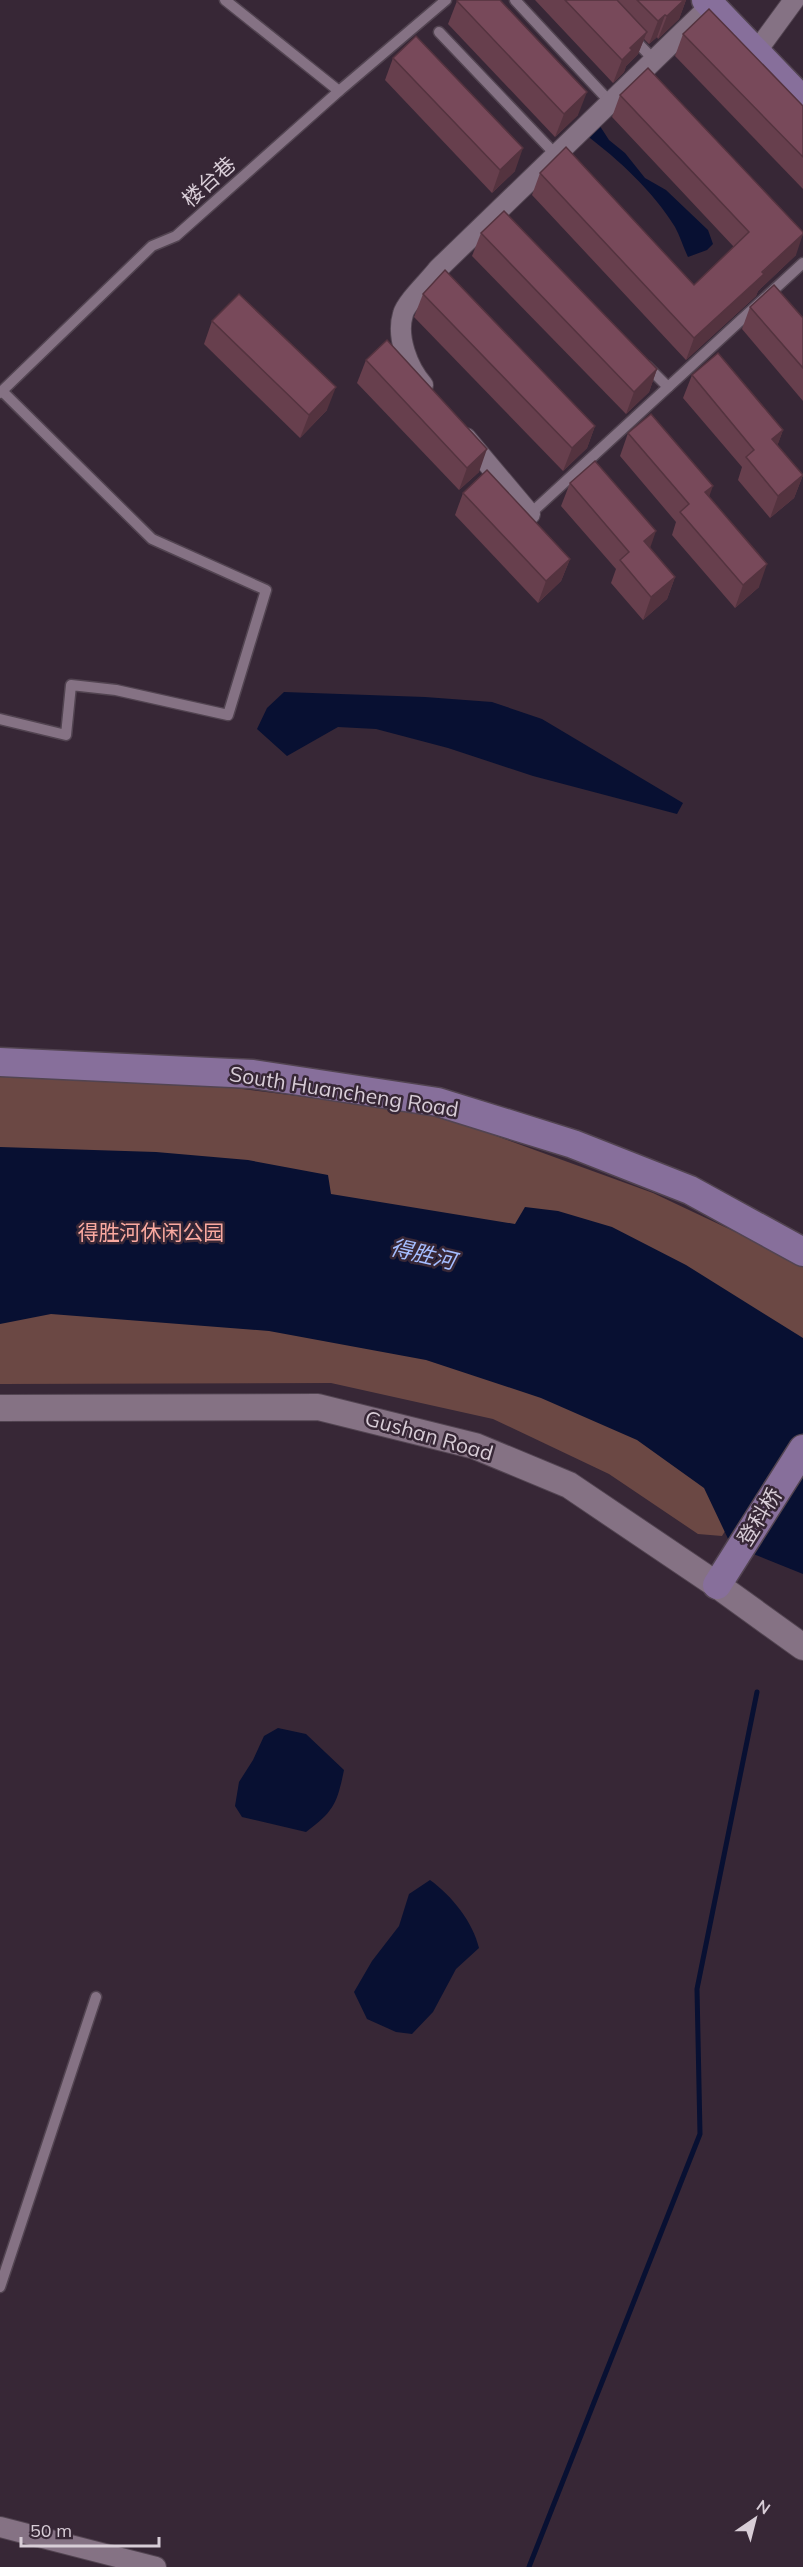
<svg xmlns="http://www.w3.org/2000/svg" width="803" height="2567" font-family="Mulish,'Noto Sans SC',sans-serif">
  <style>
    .green { fill: #6b4844 }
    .water { fill: #081032 }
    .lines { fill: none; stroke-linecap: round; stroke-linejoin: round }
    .stream { stroke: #081032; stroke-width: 5 }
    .service-casing { stroke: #524451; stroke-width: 13 }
    .minor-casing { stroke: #524451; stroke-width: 22 }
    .tertiary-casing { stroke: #524451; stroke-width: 28 }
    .secondary-casing { stroke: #524451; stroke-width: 31 }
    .service { stroke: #857284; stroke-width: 10 }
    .minor { stroke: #857284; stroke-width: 20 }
    .tertiary { stroke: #857284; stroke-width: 26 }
    .secondary { stroke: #876f9b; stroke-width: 28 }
    .wall { fill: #673f4d }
    .shaded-wall { fill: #54333f }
    .building { fill: #78495a; stroke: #54333f; stroke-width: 1.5 }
    .labels { text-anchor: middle; stroke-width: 5; stroke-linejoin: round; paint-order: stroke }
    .street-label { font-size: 21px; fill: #d8cdd7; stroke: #372736 }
    .park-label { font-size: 21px; fill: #faa9a0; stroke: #372736 }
    .water-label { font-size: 22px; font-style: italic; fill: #a5bdff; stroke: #372736 }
  </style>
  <rect width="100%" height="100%" fill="#372736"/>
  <!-- green -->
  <path class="green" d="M 0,1072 L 227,1087 L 433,1113 L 653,1193 L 803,1264 L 803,1404 L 722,1536 L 698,1534 L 609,1474 L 493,1419 L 331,1383 L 0,1384 Z"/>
  <!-- water -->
  <g class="water">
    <path d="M 598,123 L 609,140 L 625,153 L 645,178 L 666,190 L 708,230 L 713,244 L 707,250 L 688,257 C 683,247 680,236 675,227 C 653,191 619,160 586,135 Z"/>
    <path d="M 284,692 L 425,697 L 492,702 L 542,719 L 683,803 L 677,814 L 533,776 L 448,748 L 376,729 L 338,727 L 287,756 L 257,729 L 267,708 Z"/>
    <path d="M 0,1147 L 156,1152 L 248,1160 L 328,1175 L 331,1194 L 515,1224 L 525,1207 L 558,1211 L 612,1227 L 686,1265 L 803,1338 L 803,1574 L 731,1545 L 704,1488 L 637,1440 L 541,1398 L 426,1360 L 269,1331 L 51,1314 L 0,1324 Z"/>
    <path d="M 278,1728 L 306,1734 L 344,1770 C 337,1804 334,1811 306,1832 L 242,1817 L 235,1806 L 239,1782 L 253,1760 L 264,1736 Z"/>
    <path d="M 430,1880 C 452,1896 473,1922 479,1948 L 456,1969 L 433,2012 L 412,2034 L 396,2032 L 367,2019 L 354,1992 L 372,1961 L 399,1926 L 409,1894 Z"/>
  </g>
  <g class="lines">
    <!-- stream -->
    <path class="stream" d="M 529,2567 L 700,2134 L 697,1989 L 757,1692"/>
    <!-- service casing -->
    <g class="service-casing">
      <g id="service">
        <path d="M 225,0 L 339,91"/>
        <path d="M 515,0 L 611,103"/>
        <path d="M 439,32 L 557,156"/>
        <path d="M 632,37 L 655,61"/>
        <path d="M 647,366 L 668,387"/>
        <path d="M 0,393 L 152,246 L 176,236 L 339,91 L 446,0"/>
        <path d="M 530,514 L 803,263"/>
        <path d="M 0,719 L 66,735 L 71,685 L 116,690 L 228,715 L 266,590 L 152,539 L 2,391"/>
        <path d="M 0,2287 L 96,1997"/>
      </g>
    </g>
    <!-- minor casing -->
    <g class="minor-casing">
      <g id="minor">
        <path d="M 756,52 L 794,0"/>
        <path d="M 423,385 C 408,368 396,337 403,314 C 406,302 430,280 438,269 L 711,5"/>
        <path d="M 466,438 L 530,514"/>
        <path d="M 0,2527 L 156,2567"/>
      </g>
    </g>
    <!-- tertiary casing -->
    <g class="tertiary-casing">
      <path id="tertiary" d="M 0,1408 L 318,1407 L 475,1446 L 569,1485 L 717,1585 L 803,1647"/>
    </g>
    <!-- secondary casing -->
    <g class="secondary-casing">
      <g id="secondary">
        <path d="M 706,0 L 803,101"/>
        <path d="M 0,1062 L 253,1074 L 438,1102 L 573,1144 L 690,1190 L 803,1252"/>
        <path d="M 717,1585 L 803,1449"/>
      </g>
    </g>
    <!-- service -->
    <use href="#service" class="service"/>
    <!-- minor -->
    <use href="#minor" class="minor"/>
    <!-- tertiary -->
    <use href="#tertiary" class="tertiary"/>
    <!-- secondary -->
    <use href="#secondary" class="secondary"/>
  </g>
  <!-- wall -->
  <g class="wall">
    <path d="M 535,0 L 686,0 L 679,19 L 658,39 L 657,37 L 649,44 L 644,39 L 638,54 L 626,66 L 624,72 L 613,83 Z"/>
    <path d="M 457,1 L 578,115 L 555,137 L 448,24 Z"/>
    <path d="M 683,34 L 803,106 L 803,189 L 675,56 Z"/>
    <path d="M 393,58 L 515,171 L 492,193 L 385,80 Z"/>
    <path d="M 620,95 L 796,255 L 758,291 L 756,296 L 686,360 L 532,195 L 540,173 L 694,285 L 734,247 L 612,117 Z"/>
    <path d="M 481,233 L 657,369 L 649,392 L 626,414 L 472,256 Z"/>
    <path d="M 423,294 L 595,426 L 587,448 L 563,471 L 414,317 Z"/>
    <path d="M 750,307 L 803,318 L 803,401 L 742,329 Z"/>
    <path d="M 212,321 L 327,410 L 300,438 L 204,344 Z"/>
    <path d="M 366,360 L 479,472 L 459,490 L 357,383 Z"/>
    <path d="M 692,375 L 783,430 L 777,446 L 803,475 L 794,498 L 770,518 L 738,480 L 742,467 L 683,398 Z"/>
    <path d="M 628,433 L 709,497 L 759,587 L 735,608 L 672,535 L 676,522 L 620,456 Z"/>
    <path d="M 570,483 L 650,548 L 675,577 L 667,599 L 643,620 L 611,583 L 616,569 L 561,506 Z"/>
    <path d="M 463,493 L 570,559 L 561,581 L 538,603 L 455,515 Z"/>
  </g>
  <!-- shaded-wall -->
  <g class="shaded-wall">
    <path d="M 684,0 L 686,0 L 679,19 L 658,39 L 667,16 Z"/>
    <path d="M 665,15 L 657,37 L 649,44 L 658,21 Z"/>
    <path d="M 647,32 L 638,54 L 626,66 L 624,72 L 613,83 L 622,60 L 630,48 Z"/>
    <path d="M 587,92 L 578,115 L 555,137 L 564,114 Z"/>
    <path d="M 523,148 L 515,171 L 492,193 L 500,170 Z"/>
    <path d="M 803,234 L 796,255 L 758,291 L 756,296 L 686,360 L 694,338 Z"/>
    <path d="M 657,369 L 649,392 L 626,414 L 634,392 Z"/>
    <path d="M 336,387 L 327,410 L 300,438 L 309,415 Z"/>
    <path d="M 595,426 L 587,448 L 563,471 L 572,448 Z"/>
    <path d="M 783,430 L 775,452 L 772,439 Z"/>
    <path d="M 487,449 L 479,472 L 459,490 L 467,468 Z"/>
    <path d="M 803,475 L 794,498 L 770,518 L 778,496 Z"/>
    <path d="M 713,486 L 705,508 L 705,492 Z"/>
    <path d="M 656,531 L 648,554 L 644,541 Z"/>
    <path d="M 570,559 L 561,581 L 538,603 L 546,581 Z"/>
    <path d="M 767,564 L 759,587 L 735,608 L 743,585 Z"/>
    <path d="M 675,577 L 667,599 L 643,620 L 651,597 Z"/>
  </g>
  <!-- building -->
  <g class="building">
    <path d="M 458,0 L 500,0 L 587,92 L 564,114 L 457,1 Z"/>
    <path d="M 565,0 L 617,0 L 647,32 L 630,48 L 632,50 L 622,60 Z"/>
    <path d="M 637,0 L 684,0 L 667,16 L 665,15 L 658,21 Z"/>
    <path d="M 709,9 L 803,106 L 803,157 L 683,34 Z"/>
    <path d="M 416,36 L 523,148 L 500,170 L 393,58 Z"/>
    <path d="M 648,68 L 803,232 L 803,234 L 762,272 L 764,274 L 694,338 L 540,173 L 566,147 L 694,285 L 749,232 L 620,95 Z"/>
    <path d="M 504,211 L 657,369 L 634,392 L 481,233 Z"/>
    <path d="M 445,270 L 595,426 L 572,448 L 423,294 Z"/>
    <path d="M 774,285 L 803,318 L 803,368 L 750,307 Z"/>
    <path d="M 239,294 L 336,387 L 309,415 L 212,321 Z"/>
    <path d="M 387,340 L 487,449 L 467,468 L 366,360 Z"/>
    <path d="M 718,353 L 783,430 L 772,439 L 803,475 L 778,496 L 746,457 L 754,450 L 692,375 Z"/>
    <path d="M 651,414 L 713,486 L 705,492 L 767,564 L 743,585 L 680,512 L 689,504 L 628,433 Z"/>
    <path d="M 595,461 L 656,531 L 644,541 L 675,577 L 651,597 L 620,560 L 629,552 L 570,483 Z"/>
    <path d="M 487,470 L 570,559 L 546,581 L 463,493 Z"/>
  </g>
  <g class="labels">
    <!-- street labels -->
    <g class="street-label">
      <text transform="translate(209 182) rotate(-42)" y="7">楼台巷</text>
      <text transform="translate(344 1092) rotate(9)" y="7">South Huancheng Road</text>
      <text transform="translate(429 1436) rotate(16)" y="7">Gushan Road</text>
      <text transform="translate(760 1517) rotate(-58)" y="7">登科桥</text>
    </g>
    <!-- park labels -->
    <g class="park-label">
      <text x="151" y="1240">得胜河休闲公园</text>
    </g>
    <!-- water labels -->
    <g class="water-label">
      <text transform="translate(423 1254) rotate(13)" y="8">得胜河</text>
    </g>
  </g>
  <!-- north arrow -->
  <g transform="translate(755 2519) rotate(35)" stroke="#372736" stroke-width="4.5" paint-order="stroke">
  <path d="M0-4.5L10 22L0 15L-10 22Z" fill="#d8cdd7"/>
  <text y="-9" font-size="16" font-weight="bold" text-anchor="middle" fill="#d8cdd7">N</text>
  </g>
  <!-- scale -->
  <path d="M21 2537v9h138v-9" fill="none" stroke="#d8cdd7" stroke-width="3"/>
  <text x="30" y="2537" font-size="18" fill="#d8cdd7" stroke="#372736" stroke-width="4.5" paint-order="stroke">50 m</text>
</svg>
